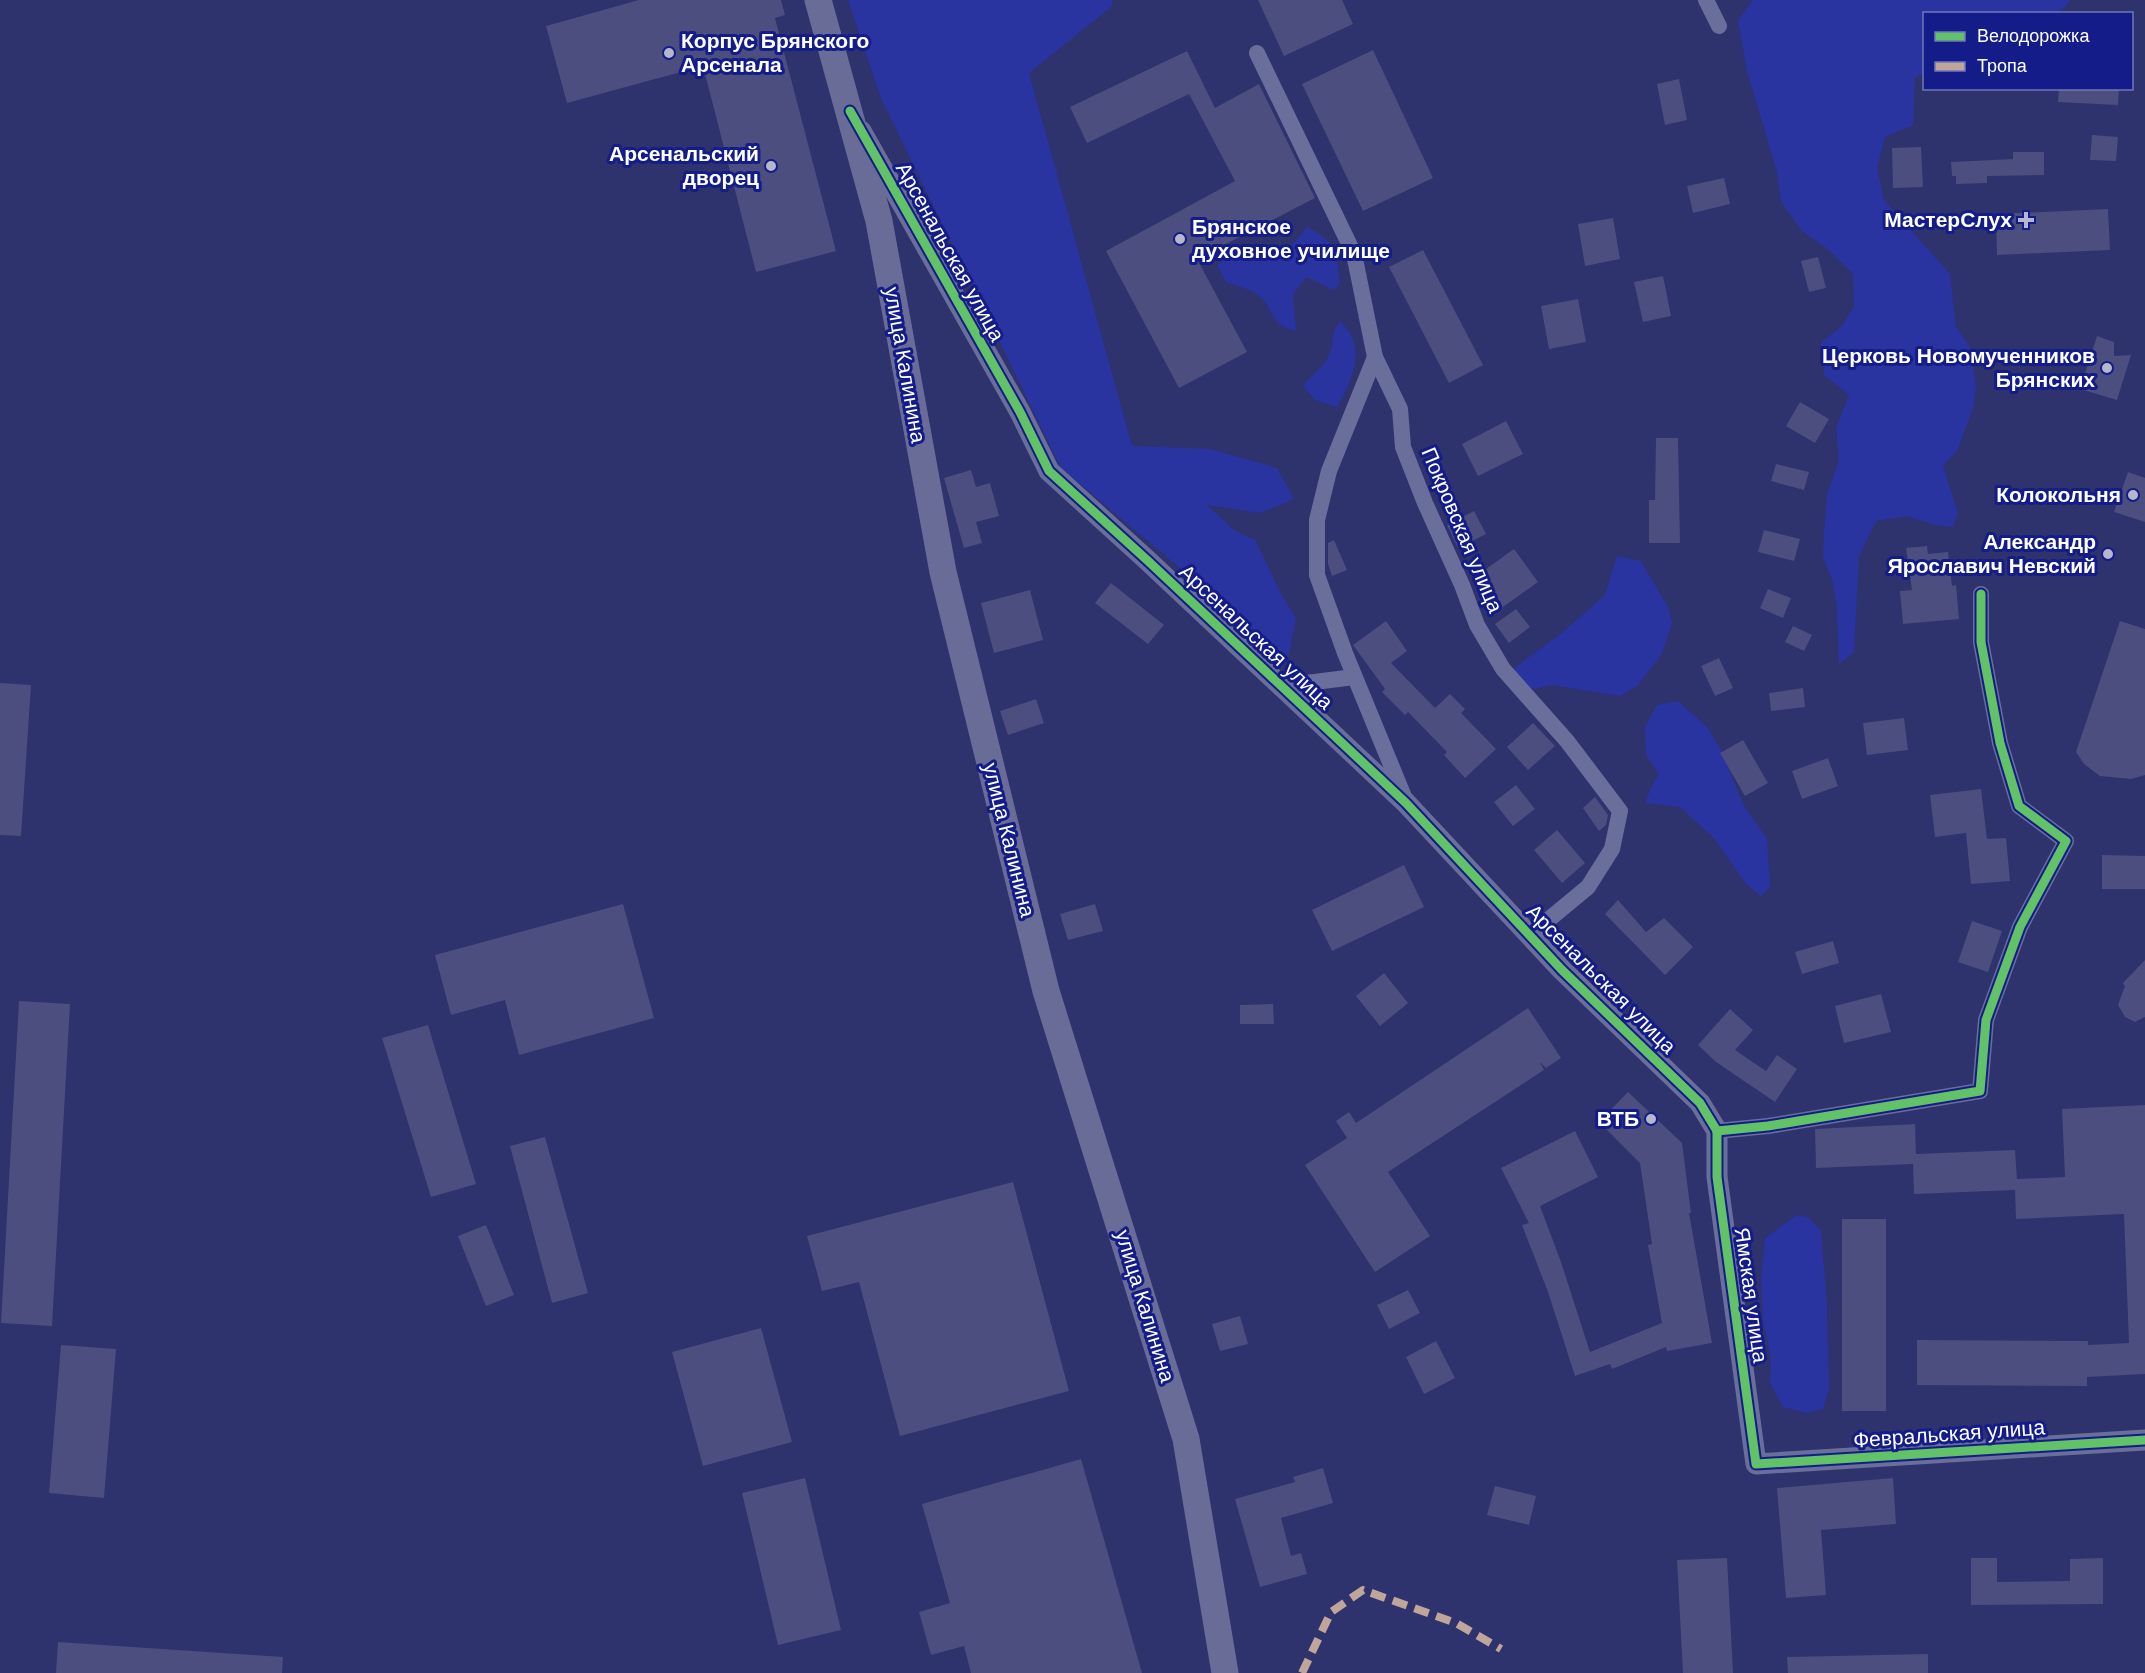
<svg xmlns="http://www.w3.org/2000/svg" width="2145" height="1673" font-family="Arial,sans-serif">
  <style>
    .green { fill: #2934a1 }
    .building { fill: #4b4e7e }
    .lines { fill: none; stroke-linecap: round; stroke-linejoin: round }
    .minor { stroke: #6a6e9b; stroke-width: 16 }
    .tertiary { stroke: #6a6e9b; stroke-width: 21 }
    .primary { stroke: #6a6c98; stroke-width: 27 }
    .quiet { stroke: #c0a59a; stroke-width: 8; stroke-dasharray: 15 8; stroke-linecap: butt }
    .cycleway-casing { stroke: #131c88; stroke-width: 13 }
    .cycleway { stroke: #61c268; stroke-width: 9 }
    .poi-dot { fill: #b6b7cc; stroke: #131c88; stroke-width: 2 }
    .labels { text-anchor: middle; stroke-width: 6; stroke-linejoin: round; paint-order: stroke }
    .poi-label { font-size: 21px; font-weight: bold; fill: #fff; stroke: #131c88; text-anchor: end }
    .street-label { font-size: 21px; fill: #fff; stroke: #131c88 }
  </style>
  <rect width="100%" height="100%" fill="#2e326d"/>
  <!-- green -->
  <g class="green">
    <path d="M 848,0 L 1112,0 L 1112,6 L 1029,73 L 1132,446 L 1211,449 L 1277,468 L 1294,499 L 1260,513 L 1207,505 L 1234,530 L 1256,541 L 1281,594 L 1296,618 L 1288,659 L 1061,468 L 881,98 Z"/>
    <path d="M 1753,0 L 2070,0 L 2065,7 L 2056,13 L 1924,14 L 1924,73 L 1915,78 L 1913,125 L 1885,137 L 1877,168 L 1884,200 L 1950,274 L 1956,327 L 1970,347 L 1976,387 L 1973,409 L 1957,451 L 1943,466 L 1958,513 L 1953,527 L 1935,525 L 1907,516 L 1876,521 L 1859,556 L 1854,652 L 1839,664 L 1837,608 L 1833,582 L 1823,557 L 1824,533 L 1827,495 L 1839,460 L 1836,428 L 1849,395 L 1824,375 L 1821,342 L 1841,327 L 1854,307 L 1853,274 L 1829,250 L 1802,231 L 1781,202 L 1777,172 L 1747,71 L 1738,21 Z"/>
    <path d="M 1307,227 C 1336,241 1336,253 1340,283 L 1334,290 L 1306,277 L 1293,295 L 1296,331 C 1268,325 1277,312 1260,297 C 1251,289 1237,286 1226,282 L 1217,266 L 1227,256 L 1243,247 L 1254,261 L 1274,258 L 1293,244 Z"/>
    <path d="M 1341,321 C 1345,327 1352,334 1354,342 C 1360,365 1347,387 1338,407 L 1315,400 L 1303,386 C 1311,375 1322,369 1328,357 C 1336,343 1328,335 1341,321 Z"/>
    <path d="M 1617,556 L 1641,561 L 1668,607 L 1672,623 L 1662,654 L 1637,686 L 1620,696 L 1552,685 L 1529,690 L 1513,669 L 1563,632 L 1605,595 Z"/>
    <path d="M 1678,701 L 1707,727 L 1721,750 L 1743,804 L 1767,839 L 1770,887 L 1761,896 L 1746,884 L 1714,838 L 1680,807 L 1645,803 L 1651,787 L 1659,774 L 1646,755 L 1645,727 L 1657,705 Z"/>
    <path d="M 1797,1215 L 1808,1217 L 1821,1231 L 1827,1306 L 1829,1389 L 1823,1409 L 1806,1413 L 1783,1407 L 1770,1383 L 1771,1359 L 1763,1319 L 1761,1280 L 1765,1238 Z"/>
  </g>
  <!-- building -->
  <g class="building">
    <path d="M 639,0 L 781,0 L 785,15 L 775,18 L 836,251 L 756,272 L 703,66 L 567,103 L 546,26 Z"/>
    <path d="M 1258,0 L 1342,0 L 1353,24 L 1284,56 Z"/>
    <path d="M 1373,50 L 1433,178 L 1363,211 L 1302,84 Z"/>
    <path d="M 1187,51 L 1215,108 L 1259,84 L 1315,198 L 1197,259 L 1247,352 L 1179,388 L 1106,251 L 1235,181 L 1189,94 L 1087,143 L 1070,107 Z"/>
    <path d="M 1679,79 L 1687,120 L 1665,125 L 1657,84 Z"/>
    <path d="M 2059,88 L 2119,88 L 2118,105 L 2058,102 Z"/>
    <path d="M 2092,135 L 2118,137 L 2116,161 L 2090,160 Z"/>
    <path d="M 1921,147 L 1923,187 L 1893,188 L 1892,148 Z"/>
    <path d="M 2013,152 L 2044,152 L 2044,175 L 1987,176 L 1987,183 L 1956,184 L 1956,176 L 1952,176 L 1951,162 L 2013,159 Z"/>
    <path d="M 1724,178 L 1730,204 L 1693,213 L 1687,186 Z"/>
    <path d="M 2108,209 L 2110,250 L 1997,255 L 1996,214 Z"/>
    <path d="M 1613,218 L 1620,259 L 1585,266 L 1578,224 Z"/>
    <path d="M 1423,250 L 1483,365 L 1449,383 L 1389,267 Z"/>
    <path d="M 1818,257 L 1826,288 L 1809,292 L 1801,261 Z"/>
    <path d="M 1663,276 L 1671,316 L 1643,322 L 1634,282 Z"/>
    <path d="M 1578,299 L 1586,342 L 1549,349 L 1541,306 Z"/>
    <path d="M 2097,336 L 2114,342 L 2114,356 L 2131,355 L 2117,400 L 2080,389 Z"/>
    <path d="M 1800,402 L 1829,419 L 1815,443 L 1786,426 Z"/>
    <path d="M 1506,421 L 1523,454 L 1478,476 L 1462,444 Z"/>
    <path d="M 1656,438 L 1678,438 L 1680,543 L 1649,543 L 1649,500 L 1655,500 Z"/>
    <path d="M 1776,464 L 1809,472 L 1804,490 L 1771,481 Z"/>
    <path d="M 971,470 L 976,487 L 990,483 L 999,516 L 976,522 L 982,543 L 964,548 L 944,478 Z"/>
    <path d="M 2128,472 L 2145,478 L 2145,522 L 2114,512 Z"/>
    <path d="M 1474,511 L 1486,534 L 1458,548 L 1447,525 Z"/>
    <path d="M 1764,530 L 1800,539 L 1794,561 L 1758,552 Z"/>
    <path d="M 1334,540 L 1347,570 L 1332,576 L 1328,564 L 1328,543 Z"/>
    <path d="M 1927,546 L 1928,554 L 1948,552 L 1952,586 L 1956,585 L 1959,619 L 1903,624 L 1900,591 L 1912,590 L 1906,548 Z"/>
    <path d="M 1514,549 L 1538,582 L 1503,607 L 1479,574 Z"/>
    <path d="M 1111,583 L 1164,625 L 1148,644 L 1095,603 Z"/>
    <path d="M 1768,589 L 1791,598 L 1783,618 L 1760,608 Z"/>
    <path d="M 1030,590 L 1043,640 L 994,653 L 981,603 Z"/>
    <path d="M 1516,609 L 1530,627 L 1509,643 L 1495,624 Z"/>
    <path d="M 1386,621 L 1407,651 L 1391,663 L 1435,708 L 1450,694 L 1465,709 L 1461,713 L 1496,749 L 1465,778 L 1444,755 L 1447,752 L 1408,712 L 1405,715 L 1382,692 L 1385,689 L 1353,645 Z"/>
    <path d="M 2120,621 L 2145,629 L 2145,775 L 2131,779 L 2100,776 L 2084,764 L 2076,752 Z"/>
    <path d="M 1793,626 L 1812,635 L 1804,651 L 1785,642 Z"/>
    <path d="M 1719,658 L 1733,688 L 1715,696 L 1701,666 Z"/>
    <path d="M 0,683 L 31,685 L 21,836 L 0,835 Z"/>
    <path d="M 1803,688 L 1805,707 L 1771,711 L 1769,693 Z"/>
    <path d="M 1036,699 L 1044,723 L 1008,735 L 1000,711 Z"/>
    <path d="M 1904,718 L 1908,750 L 1867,755 L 1863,723 Z"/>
    <path d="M 1533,723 L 1555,746 L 1528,770 L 1507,747 Z"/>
    <path d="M 1743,740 L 1768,783 L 1745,796 L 1720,753 Z"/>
    <path d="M 1828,758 L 1838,786 L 1802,799 L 1792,771 Z"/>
    <path d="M 1516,785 L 1535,809 L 1513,826 L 1494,802 Z"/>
    <path d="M 1981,789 L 1987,839 L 2006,838 L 2010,881 L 1971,884 L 1966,833 L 1935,837 L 1930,795 Z"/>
    <path d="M 1595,797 L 1608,815 L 1606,825 L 1599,831 L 1583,808 Z"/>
    <path d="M 1557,830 L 1585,863 L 1562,883 L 1534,850 Z"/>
    <path d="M 2102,855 L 2145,856 L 2145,889 L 2102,889 Z"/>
    <path d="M 1404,865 L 1424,907 L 1332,951 L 1312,910 Z"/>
    <path d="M 1618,900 L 1646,932 L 1664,918 L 1693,947 L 1665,975 L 1605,914 Z"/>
    <path d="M 623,904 L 654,1018 L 519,1055 L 505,1000 L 451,1015 L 435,955 Z"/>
    <path d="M 1095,904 L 1103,931 L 1068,940 L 1060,914 Z"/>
    <path d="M 1972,921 L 2002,931 L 1988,972 L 1958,962 Z"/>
    <path d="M 1833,941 L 1839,963 L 1802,974 L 1795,952 Z"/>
    <path d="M 2145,960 L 2145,1017 L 2135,1022 L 2125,1017 L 2118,1005 L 2125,986 L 2123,983 Z"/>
    <path d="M 1384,973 L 1408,1003 L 1380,1026 L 1356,996 Z"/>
    <path d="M 1881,994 L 1891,1032 L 1844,1043 L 1835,1006 Z"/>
    <path d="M 19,1001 L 70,1004 L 52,1326 L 1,1323 Z"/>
    <path d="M 1273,1004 L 1274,1024 L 1240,1024 L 1240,1005 Z"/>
    <path d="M 1528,1008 L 1561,1058 L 1546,1068 L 1540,1062 L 1544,1070 L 1388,1172 L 1430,1236 L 1375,1272 L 1305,1165 L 1347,1138 L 1336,1121 L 1349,1112 L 1356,1123 Z"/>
    <path d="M 1730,1009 L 1753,1030 L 1735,1050 L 1766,1071 L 1777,1055 L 1797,1069 L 1775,1102 L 1716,1062 L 1698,1045 Z"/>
    <path d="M 428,1025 L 476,1184 L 431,1197 L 382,1038 Z"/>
    <path d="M 1628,1092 L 1682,1143 L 1691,1213 L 1689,1213 L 1712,1343 L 1667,1351 L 1666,1347 L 1612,1369 L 1610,1364 L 1575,1376 L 1548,1292 L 1522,1225 L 1529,1223 L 1501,1168 L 1575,1131 L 1598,1177 L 1540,1206 L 1561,1262 L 1590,1352 L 1662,1323 L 1648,1245 L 1652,1244 L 1640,1163 L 1599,1122 Z"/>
    <path d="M 2145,1105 L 2145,1374 L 2087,1377 L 2087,1386 L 1917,1385 L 1917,1340 L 2088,1341 L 2088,1345 L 2129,1343 L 2124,1214 L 2016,1219 L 2015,1190 L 1914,1194 L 1913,1164 L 1816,1168 L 1815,1129 L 1915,1124 L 1916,1154 L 2015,1150 L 2017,1179 L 2065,1177 L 2062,1109 Z"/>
    <path d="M 545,1137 L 588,1293 L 552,1303 L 510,1146 Z"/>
    <path d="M 1013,1182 L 1069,1391 L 900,1436 L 859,1282 L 822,1291 L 807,1236 Z"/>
    <rect x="1842" y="1219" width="44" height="192"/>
    <path d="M 486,1225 L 514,1295 L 486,1306 L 458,1236 Z"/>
    <path d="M 1408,1290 L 1420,1313 L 1389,1329 L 1377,1305 Z"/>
    <path d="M 1240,1316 L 1248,1344 L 1220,1351 L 1212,1324 Z"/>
    <path d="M 761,1328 L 792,1442 L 703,1466 L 672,1352 Z"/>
    <path d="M 1436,1341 L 1455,1378 L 1424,1394 L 1406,1357 Z"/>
    <path d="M 61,1345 L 116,1349 L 104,1498 L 49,1493 Z"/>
    <path d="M 1081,1459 L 1142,1673 L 971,1673 L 964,1646 L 931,1655 L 919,1612 L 950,1603 L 922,1504 Z"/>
    <path d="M 1323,1468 L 1333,1503 L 1281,1518 L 1291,1556 L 1301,1553 L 1307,1574 L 1260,1587 L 1235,1499 L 1295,1482 L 1293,1477 Z"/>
    <path d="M 805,1478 L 841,1630 L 778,1645 L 742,1493 Z"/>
    <path d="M 1893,1478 L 1896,1524 L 1821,1530 L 1826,1595 L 1786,1598 L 1777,1488 Z"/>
    <path d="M 1495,1486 L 1536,1496 L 1529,1525 L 1487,1515 Z"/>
    <path d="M 1727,1558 L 1733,1673 L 1683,1673 L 1677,1560 Z"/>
    <path d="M 1971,1558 L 1997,1558 L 1997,1582 L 2070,1581 L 2070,1559 L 2103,1558 L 2103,1604 L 1971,1605 Z"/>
    <path d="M 58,1642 L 283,1657 L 282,1673 L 56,1673 Z"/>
    <path d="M 1928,1654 L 1928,1673 L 1788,1673 L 1787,1657 Z"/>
  </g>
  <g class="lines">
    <!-- minor -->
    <g class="minor">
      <path d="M 1706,0 L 1719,26"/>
      <path d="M 1257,53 L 1354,254 L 1375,357 L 1400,409 L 1403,447 L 1425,503 L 1462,585 L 1477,625 L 1503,669 L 1567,741 L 1620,811 L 1612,849 L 1588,887 L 1530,935"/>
      <path d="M 1375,357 L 1329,471 L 1317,520 L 1317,575 L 1345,653 L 1405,799"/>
      <path d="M 1283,686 L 1354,677"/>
      <path d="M 1717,1131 L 1768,1126 L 1980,1091 L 1986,1020 L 2020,927 L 2066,841 L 2019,806 L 2000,743 L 1981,642 L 1981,594"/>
    </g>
    <!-- tertiary -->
    <path class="tertiary" d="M 861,131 L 1020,412 L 1049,471 L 1147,560 L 1406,803 L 1562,970 L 1700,1103 L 1717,1131 L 1717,1177 L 1756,1464 L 2145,1440"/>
    <!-- primary -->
    <path class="primary" d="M 818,0 L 879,221 L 943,572 L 1046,991 L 1186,1439 L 1225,1673"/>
    <!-- quiet -->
    <path class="quiet" d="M 1302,1673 L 1331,1612 L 1363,1590 L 1456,1623 L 1501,1649"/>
    <!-- cycleway casing -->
    <g class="cycleway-casing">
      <g id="cycleway">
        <path d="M 850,111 L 1020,412 L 1049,471 L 1147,560 L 1406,803 L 1562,970 L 1700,1103 L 1717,1131"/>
        <path d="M 1717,1131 L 1768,1126 L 1980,1091 L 1986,1020 L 2020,927 L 2066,841 L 2019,806 L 2000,743 L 1981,642 L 1981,594"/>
        <path d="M 1717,1131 L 1717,1177 L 1756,1464 L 2145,1440"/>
      </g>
    </g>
    <!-- cycleway -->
    <use href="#cycleway" class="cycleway"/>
  </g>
  <!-- markers -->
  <g class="poi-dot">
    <circle cx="669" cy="53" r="6"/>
    <circle cx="771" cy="166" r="6"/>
    <path d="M2023 211h6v6h6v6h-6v6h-6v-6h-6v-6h6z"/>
    <circle cx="1180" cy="239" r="6"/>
    <circle cx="2107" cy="368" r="6"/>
    <circle cx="2133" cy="495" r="6"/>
    <circle cx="2108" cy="554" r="6"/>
    <circle cx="1651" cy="1119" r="6"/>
  </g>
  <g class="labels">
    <!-- poi labels -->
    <g class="poi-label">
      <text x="681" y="48" text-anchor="start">Корпус Брянского<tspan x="681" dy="24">Арсенала</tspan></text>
      <text x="759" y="161">Арсенальский<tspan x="759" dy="24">дворец</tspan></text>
      <text x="2012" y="227">МастерСлух</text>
      <text x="1192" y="234" text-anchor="start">Брянское<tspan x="1192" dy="24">духовное училище</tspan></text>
      <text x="2095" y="363">Церковь Новомученников<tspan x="2095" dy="24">Брянских</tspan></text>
      <text x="2121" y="502">Колокольня</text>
      <text x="2096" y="549">Александр<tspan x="2096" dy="24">Ярославич Невский</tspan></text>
      <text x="1639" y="1126">ВТБ</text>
    </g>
    <!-- street labels -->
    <g class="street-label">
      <text transform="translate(950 252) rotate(61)" y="7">Арсенальская улица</text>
      <text transform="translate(905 365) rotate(80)" y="7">улица Калинина</text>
      <text transform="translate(1462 530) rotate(67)" y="7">Покровская улица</text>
      <text transform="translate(1256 637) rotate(43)" y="7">Арсенальская улица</text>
      <text transform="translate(1009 840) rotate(76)" y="7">улица Калинина</text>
      <text transform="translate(1601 979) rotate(45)" y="7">Арсенальская улица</text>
      <text transform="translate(1751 1295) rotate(82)" y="7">Ямская улица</text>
      <text transform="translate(1145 1306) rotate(73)" y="7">улица Калинина</text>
      <text transform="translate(1949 1434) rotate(-4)" y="7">Февральская улица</text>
    </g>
  </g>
  <!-- legend -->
  <rect x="1923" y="12" width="210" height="78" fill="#131c88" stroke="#7177b8" stroke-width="1.5"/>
  <rect x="1935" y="32" width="30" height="9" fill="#61c268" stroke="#7177b8" stroke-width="1.5"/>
  <text x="1977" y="42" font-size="18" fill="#ffffff">Велодорожка</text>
  <rect x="1935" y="62" width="30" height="9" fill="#c0a59a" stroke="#7177b8" stroke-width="1.5"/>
  <text x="1977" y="72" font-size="18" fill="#ffffff">Тропа</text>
</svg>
